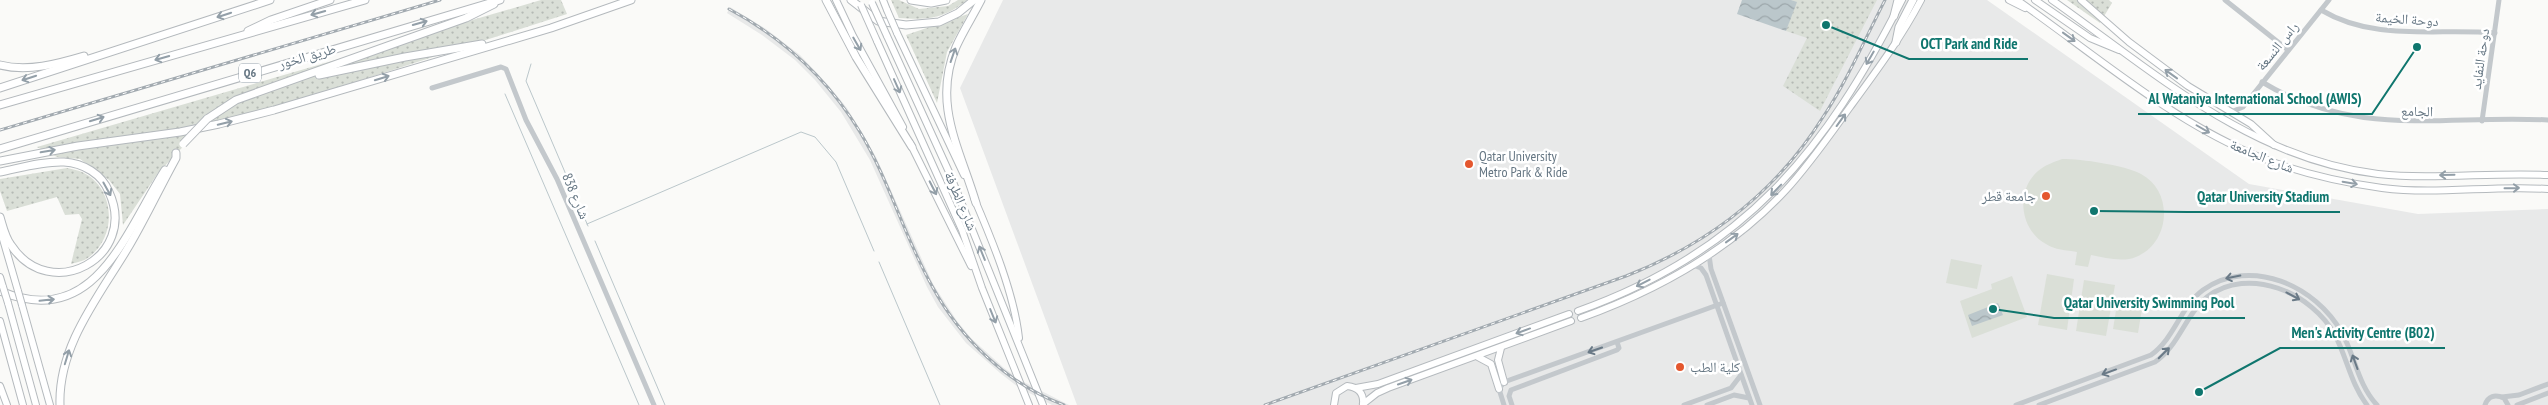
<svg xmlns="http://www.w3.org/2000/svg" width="2548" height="405" font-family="'PT Sans Narrow','Noto Naskh Arabic',sans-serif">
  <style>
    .built { fill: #e8e9e9 }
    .park { fill: url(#park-dots) }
    .pitch { fill: #dadfd7 }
    .water { fill: url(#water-waves) }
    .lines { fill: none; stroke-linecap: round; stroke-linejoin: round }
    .stream { stroke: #bbc7cb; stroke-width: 1 }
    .major-casing { stroke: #b5babe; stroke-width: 8 }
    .highway-casing { stroke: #b4b9bd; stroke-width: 9 }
    .minor { stroke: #c3c8cc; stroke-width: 5 }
    .major { stroke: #fff; stroke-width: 6 }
    .highway { stroke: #fff; stroke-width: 7 }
    .rail-casing { stroke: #a2aab0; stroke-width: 3 }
    .rail { stroke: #fff; stroke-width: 1; stroke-dasharray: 4; stroke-linecap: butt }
    .major-bridge-casing { stroke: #b5babe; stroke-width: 8; stroke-linecap: butt }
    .highway-bridge-casing { stroke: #b4b9bd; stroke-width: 9; stroke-linecap: butt }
    .major-bridge { stroke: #fff; stroke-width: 6 }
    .highway-bridge { stroke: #fff; stroke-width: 7 }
    .oneway { stroke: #939fa8 }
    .oneway2 { stroke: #6a7a87 }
    .poi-dot { fill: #e4572e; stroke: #fff; stroke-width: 2 }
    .labels { text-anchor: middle; stroke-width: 5; stroke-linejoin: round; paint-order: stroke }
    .shield { fill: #fff; stroke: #939fa8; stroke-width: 1 }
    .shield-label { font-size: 12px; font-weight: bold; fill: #657683 }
    .street-label { font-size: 14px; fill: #657683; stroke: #fff }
    .poi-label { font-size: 14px; fill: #657683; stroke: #fff; text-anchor: start }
    .leader { fill: none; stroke: #0f766e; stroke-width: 2 }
    .callout-dot { fill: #0f766e; stroke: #fff; stroke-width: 2 }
    .callout-label { font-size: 15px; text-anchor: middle; font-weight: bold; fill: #0f766e; stroke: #fff; stroke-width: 5; stroke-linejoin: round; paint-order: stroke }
  </style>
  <defs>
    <pattern id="park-dots" width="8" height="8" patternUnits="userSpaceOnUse" patternTransform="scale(1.25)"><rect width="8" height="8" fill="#dadfd7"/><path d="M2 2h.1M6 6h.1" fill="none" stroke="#b4b9b4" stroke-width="1.8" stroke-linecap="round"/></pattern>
    <pattern id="water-waves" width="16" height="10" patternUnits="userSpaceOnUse" patternTransform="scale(1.25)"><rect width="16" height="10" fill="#bbc7cb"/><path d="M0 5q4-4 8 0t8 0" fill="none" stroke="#9ca6aa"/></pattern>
  </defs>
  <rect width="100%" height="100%" fill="#fafaf8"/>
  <!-- built -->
  <g class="built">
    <path d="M 1003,0 L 1987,0 L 2249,184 L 2418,214 L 2548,209 L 2548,405 L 1077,405 L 960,88 Z"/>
    <path d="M 730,7 L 766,29 L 800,55 L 829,86 L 847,108 L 876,157 L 933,284 L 957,321 L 971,338 L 1004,368 L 1022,381 L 1069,405 L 1052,405 L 1018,387 L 1000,373 L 966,343 L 938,307 L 927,287 L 870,160 L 841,112 L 815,80 L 795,60 L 762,35 L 727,13 Z"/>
  </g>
  <!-- park -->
  <g class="park">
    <path d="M 541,0 L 561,0 L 567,14 L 196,133 L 158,173 L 123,225 L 120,194 L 109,180 L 80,159 L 57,157 L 37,147 Z"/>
    <path d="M 891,0 L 899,0 L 919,9 L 948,6 L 958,0 L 967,0 C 944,19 927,20 899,18 Z"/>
    <path d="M 1791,0 L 1877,0 L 1820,111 L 1783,86 L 1807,38 L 1786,31 L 1796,2 Z"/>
    <path d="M 2067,0 L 2109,0 L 2112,3 L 2100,23 Z"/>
    <path d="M 968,14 L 947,52 L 937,103 L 906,35 Z"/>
    <path d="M 67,168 C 71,169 78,170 82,172 C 115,187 118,236 89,257 C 85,261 77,262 71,264 L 82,219 L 79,214 L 65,215 L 57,197 L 7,211 L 0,191 L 0,179 Z"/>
  </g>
  <!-- pitch -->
  <g class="pitch">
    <path d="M 2062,159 C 2082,159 2124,165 2141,174 C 2177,193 2169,251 2129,259 C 2116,261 2103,257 2091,255 L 2088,267 L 2075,265 L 2077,252 C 2066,250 2055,250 2046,244 C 2020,230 2015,191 2038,171 C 2045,165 2054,162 2062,159 Z"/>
    <path d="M 1951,259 L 1982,265 L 1977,289 L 1946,283 Z"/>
    <path d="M 2047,274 L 2074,279 L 2067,330 L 2038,325 Z"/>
    <path d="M 2012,276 L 2027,317 L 1972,338 L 1960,301 L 1992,289 L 1991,284 Z"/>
    <path d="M 2084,280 L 2115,285 L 2106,336 L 2076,331 Z"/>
    <path d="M 2118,298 L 2143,303 L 2138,333 L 2113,329 Z"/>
  </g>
  <!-- water -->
  <g class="water">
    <path d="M 1742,0 L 1791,0 L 1797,2 L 1786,31 L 1737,14 Z"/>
    <path d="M 1998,303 L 2003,315 L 1972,326 L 1968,315 Z"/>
  </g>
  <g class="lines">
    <!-- stream -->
    <g class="stream">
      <path d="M 531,64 L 526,81 L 588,226"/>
      <path d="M 505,94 L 639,405"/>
      <path d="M 587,224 L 801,132 L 815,137 L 836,162 L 874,251"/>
      <path d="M 595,241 L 665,405"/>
      <path d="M 879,262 L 940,405"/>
    </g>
    <!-- major casing -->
    <g class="major-casing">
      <g id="major">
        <path d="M 836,0 L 853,36 L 903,127"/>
        <path d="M 883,0 L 887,10"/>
        <path d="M 2009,0 L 2025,8"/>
        <path d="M 2017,0 C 2087,49 2160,111 2237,147 C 2282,169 2332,181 2382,188 C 2437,195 2493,185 2548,189"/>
        <path d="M 2035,0 L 2090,38 L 2119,50"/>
        <path d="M 2052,0 C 2153,71 2250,159 2378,174 C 2434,180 2491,172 2548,175"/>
        <path d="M 2081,0 L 2129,42 L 2188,86 L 2251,124 L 2274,145"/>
        <path d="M 897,33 L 964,175"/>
        <path d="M 887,36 L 949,172 L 1043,405"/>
        <path d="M 877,41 L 962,230 L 982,288 L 1029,405"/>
        <path d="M 910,143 L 971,266"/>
        <path d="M 974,198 C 992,240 1014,293 1019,338"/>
        <path d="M 0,229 L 18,291"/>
        <path d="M 0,277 L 3,287"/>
        <path d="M 8,303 L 36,405"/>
        <path d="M 22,305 L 50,405"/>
        <path d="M 1578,311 C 1744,252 1825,152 1902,0"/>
        <path d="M 1581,318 C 1656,291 1730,250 1785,191 C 1809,165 1829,136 1850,107 C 1875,73 1901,38 1921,0"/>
        <path d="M 0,321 L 23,405"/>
        <path d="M 1501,348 L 1498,360 L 1504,382"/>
        <path d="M 1478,357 L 1491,364 L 1499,389"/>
        <path d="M 0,386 L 7,405"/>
        <path d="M 1356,388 L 1378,384 L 1569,314"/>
        <path d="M 1363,404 L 1377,393 L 1388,388 L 1571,321"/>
        <path d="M 1334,405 L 1336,393 L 1347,386 C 1358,387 1364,393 1363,404"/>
      </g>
    </g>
    <!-- highway casing -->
    <g class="highway-casing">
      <g id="highway">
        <path d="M 826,0 L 856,57 L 912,147"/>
        <path d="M 851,0 L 878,21 L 906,25 L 939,22 L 958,13 L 974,0"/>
        <path d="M 911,0 L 931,3 L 946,0"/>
        <path d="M 1894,16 L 1898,0"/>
        <path d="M 248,31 L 271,20 L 330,0"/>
        <path d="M 1896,42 L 1899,27 L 1913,0"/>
        <path d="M 0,65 C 28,72 57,64 84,56"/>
        <path d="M 319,75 L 405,57 L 482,44"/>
        <path d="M 0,88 L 270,0"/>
        <path d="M 0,105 L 365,0"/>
        <path d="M 207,119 L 236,100 L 466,18 L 494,4"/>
        <path d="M 0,149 L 500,0"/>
        <path d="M 0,161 L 78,146 L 180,132 L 219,124 L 274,110 L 551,28 L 631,0"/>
        <path d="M 0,172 C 20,168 43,161 64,162 C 83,163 102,174 109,192 C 139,257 50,305 11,245 C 5,237 3,227 0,217"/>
        <path d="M 976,203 C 960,149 932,104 956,47 C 963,31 973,16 981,0"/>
        <path d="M 0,291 C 95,331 125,233 165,170"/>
        <path d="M 60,405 C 58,345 100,295 129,246 C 146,217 160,187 176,158 L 176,153"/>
      </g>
    </g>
    <!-- minor -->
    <g class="minor">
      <path d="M 2225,0 L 2288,50"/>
      <path d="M 2321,10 C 2375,42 2436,28 2495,33"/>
      <path d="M 2262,82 C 2358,140 2446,114 2548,120"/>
      <path d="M 432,88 L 501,67 L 506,69 L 526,120 L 557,179 L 654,405"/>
      <path d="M 2231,112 L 2243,107 L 2329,0"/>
      <path d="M 2482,121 L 2499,0"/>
      <path d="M 1709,255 L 1711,269 L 1760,405"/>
      <path d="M 1693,265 L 1701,268 L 1706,275 L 1752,405"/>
      <path d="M 2502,397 L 2519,395 L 2548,384"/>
      <path d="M 1504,405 L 1499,389 L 1504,382 L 1723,303"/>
      <path d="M 1512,405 L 1509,396 L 1511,390 L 1617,350 L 1619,348 L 1617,342"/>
      <path d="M 1684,405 L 1731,388 L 1741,375"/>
      <path d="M 1707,405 L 1734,395 L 1749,398"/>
      <path d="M 2016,405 L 2151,355 C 2175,338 2180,307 2203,290 C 2251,256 2316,286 2342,333 C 2355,356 2358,385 2377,405"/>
      <path d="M 2039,405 L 2155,362 C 2179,346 2185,315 2207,297 C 2249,265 2312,293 2335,335 C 2347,358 2351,384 2367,405"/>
      <path d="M 2485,405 C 2488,396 2495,394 2504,398 L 2508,405"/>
      <path d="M 2517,405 L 2548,393"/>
    </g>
    <!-- major -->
    <use href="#major" class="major"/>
    <!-- highway -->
    <use href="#highway" class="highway"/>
    <!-- rail casing -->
    <g class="rail-casing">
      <g id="rail">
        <path d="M 729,9 C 783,38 828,79 860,132 C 889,180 904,236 932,286 C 960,338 1007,384 1064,405"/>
        <path d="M 0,130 L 440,0"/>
        <path d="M 1265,405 L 1626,276 C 1708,244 1776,192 1823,117 C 1847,81 1865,39 1885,0"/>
      </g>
    </g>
    <!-- rail -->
    <use href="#rail" class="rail"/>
    <!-- major-bridge casing -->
    <g class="major-bridge-casing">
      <g id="major-bridge">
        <path d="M 872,3 L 887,36"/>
        <path d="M 861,5 L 877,41"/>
        <path d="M 887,10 L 897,33"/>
        <path d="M 3,287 L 8,303"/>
        <path d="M 18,291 L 22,305"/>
      </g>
    </g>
    <!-- highway-bridge casing -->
    <g class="highway-bridge-casing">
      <path id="highway-bridge" d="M 183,144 L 207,119"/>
    </g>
    <!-- major-bridge -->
    <use href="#major-bridge" class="major-bridge"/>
    <!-- highway-bridge -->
    <use href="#highway-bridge" class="highway-bridge"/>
  </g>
  <!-- one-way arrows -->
  <defs><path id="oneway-shaft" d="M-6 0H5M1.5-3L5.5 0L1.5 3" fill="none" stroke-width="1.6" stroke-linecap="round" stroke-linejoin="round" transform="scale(1.25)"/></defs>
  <g class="oneway">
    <use href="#oneway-shaft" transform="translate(318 13) rotate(164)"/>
    <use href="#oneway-shaft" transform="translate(224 15) rotate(162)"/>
    <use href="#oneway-shaft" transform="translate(420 23) rotate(-16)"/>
    <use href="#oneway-shaft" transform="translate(2069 37) rotate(36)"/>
    <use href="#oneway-shaft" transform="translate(857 44) rotate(60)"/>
    <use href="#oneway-shaft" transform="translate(953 55) rotate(-71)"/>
    <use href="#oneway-shaft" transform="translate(162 58) rotate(164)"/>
    <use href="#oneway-shaft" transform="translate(1870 58) rotate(120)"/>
    <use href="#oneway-shaft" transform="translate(2171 74) rotate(-144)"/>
    <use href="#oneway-shaft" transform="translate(29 78) rotate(162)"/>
    <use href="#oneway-shaft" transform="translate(382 78) rotate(-17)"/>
    <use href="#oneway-shaft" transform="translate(897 86) rotate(66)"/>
    <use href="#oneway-shaft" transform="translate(97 119) rotate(-17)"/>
    <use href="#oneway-shaft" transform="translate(1841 120) rotate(-54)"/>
    <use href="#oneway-shaft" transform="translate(225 123) rotate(-14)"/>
    <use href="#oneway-shaft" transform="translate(2203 129) rotate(30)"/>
    <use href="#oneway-shaft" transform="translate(48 151) rotate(-10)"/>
    <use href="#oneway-shaft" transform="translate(2447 175) rotate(179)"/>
    <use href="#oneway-shaft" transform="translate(2350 183) rotate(10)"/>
    <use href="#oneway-shaft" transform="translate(933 188) rotate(63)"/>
    <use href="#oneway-shaft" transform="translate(2512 188) rotate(-1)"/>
    <use href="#oneway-shaft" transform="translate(107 189) rotate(61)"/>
    <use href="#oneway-shaft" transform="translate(1776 190) rotate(134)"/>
    <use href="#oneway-shaft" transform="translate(1732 238) rotate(-36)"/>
    <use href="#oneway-shaft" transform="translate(982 253) rotate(-112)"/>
    <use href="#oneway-shaft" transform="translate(1643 283) rotate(153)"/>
    <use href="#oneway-shaft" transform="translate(47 300) rotate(-6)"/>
    <use href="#oneway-shaft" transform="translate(993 316) rotate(68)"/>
    <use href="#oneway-shaft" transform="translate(1523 331) rotate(160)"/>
    <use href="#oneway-shaft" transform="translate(67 357) rotate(-73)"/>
    <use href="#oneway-shaft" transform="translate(1405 382) rotate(-19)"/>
  </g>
  <g class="oneway2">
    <use href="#oneway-shaft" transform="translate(2233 277) rotate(169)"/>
    <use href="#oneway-shaft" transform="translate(2293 296) rotate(28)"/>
    <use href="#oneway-shaft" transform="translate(1595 350) rotate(161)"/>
    <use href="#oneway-shaft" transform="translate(2164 353) rotate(-45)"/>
    <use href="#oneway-shaft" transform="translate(2355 362) rotate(-110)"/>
    <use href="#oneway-shaft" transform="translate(2109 372) rotate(160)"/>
  </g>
  <!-- markers -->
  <g class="poi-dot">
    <circle cx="1469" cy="164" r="5"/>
    <circle cx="2046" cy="196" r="5"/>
    <circle cx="1680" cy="367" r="5"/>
  </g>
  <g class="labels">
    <!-- shield labels -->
    <rect class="shield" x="239" y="63.5" width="22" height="19" rx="4"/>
    <g class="shield-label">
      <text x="250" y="77">Q6</text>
    </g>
    <!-- street labels -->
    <g class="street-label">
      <text transform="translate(2407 19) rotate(4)" y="5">دوحة الخيمة</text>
      <text transform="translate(2277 46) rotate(-51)" y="5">راس النسعة</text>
      <text transform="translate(307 56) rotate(-16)" y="5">طريق الخور</text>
      <text transform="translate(2480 59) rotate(-82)" y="5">دوحة النفايد</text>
      <text transform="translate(2417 111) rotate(1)" y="5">الجامع</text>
      <text transform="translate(2262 156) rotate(22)" y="5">شارع الجامعة</text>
      <text transform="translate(576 196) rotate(67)" y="5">شارع 838</text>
      <text transform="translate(961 201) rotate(67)" y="5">شارع الطرفة</text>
    </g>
    <!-- poi labels -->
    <g class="poi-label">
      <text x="1479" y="161">Qatar University<tspan x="1479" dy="16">Metro Park &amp; Ride</tspan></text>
      <text x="2036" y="201" text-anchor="end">جامعة قطر</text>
      <text x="1690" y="372">كلية الطب</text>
    </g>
  </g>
  <!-- callouts -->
  <path class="leader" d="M1826 25L1909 59H2028M2417 47L2372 114H2138M2094 211L2187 212H2340M1993 309L2054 318H2245M2199 392L2280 348H2445"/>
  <g class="callout-dot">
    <circle cx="1826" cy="25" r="5"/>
    <circle cx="2417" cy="47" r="5"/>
    <circle cx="2094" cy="211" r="5"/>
    <circle cx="1993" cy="309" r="5"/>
    <circle cx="2199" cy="392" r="5"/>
  </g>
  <g class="callout-label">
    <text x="1969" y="49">OCT Park and Ride</text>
    <text x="2255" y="104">Al Wataniya International School (AWIS)</text>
    <text x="2263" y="202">Qatar University Stadium</text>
    <text x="2149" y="308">Qatar University Swimming Pool</text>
    <text x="2363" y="338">Men's Activity Centre (B02)</text>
  </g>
</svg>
